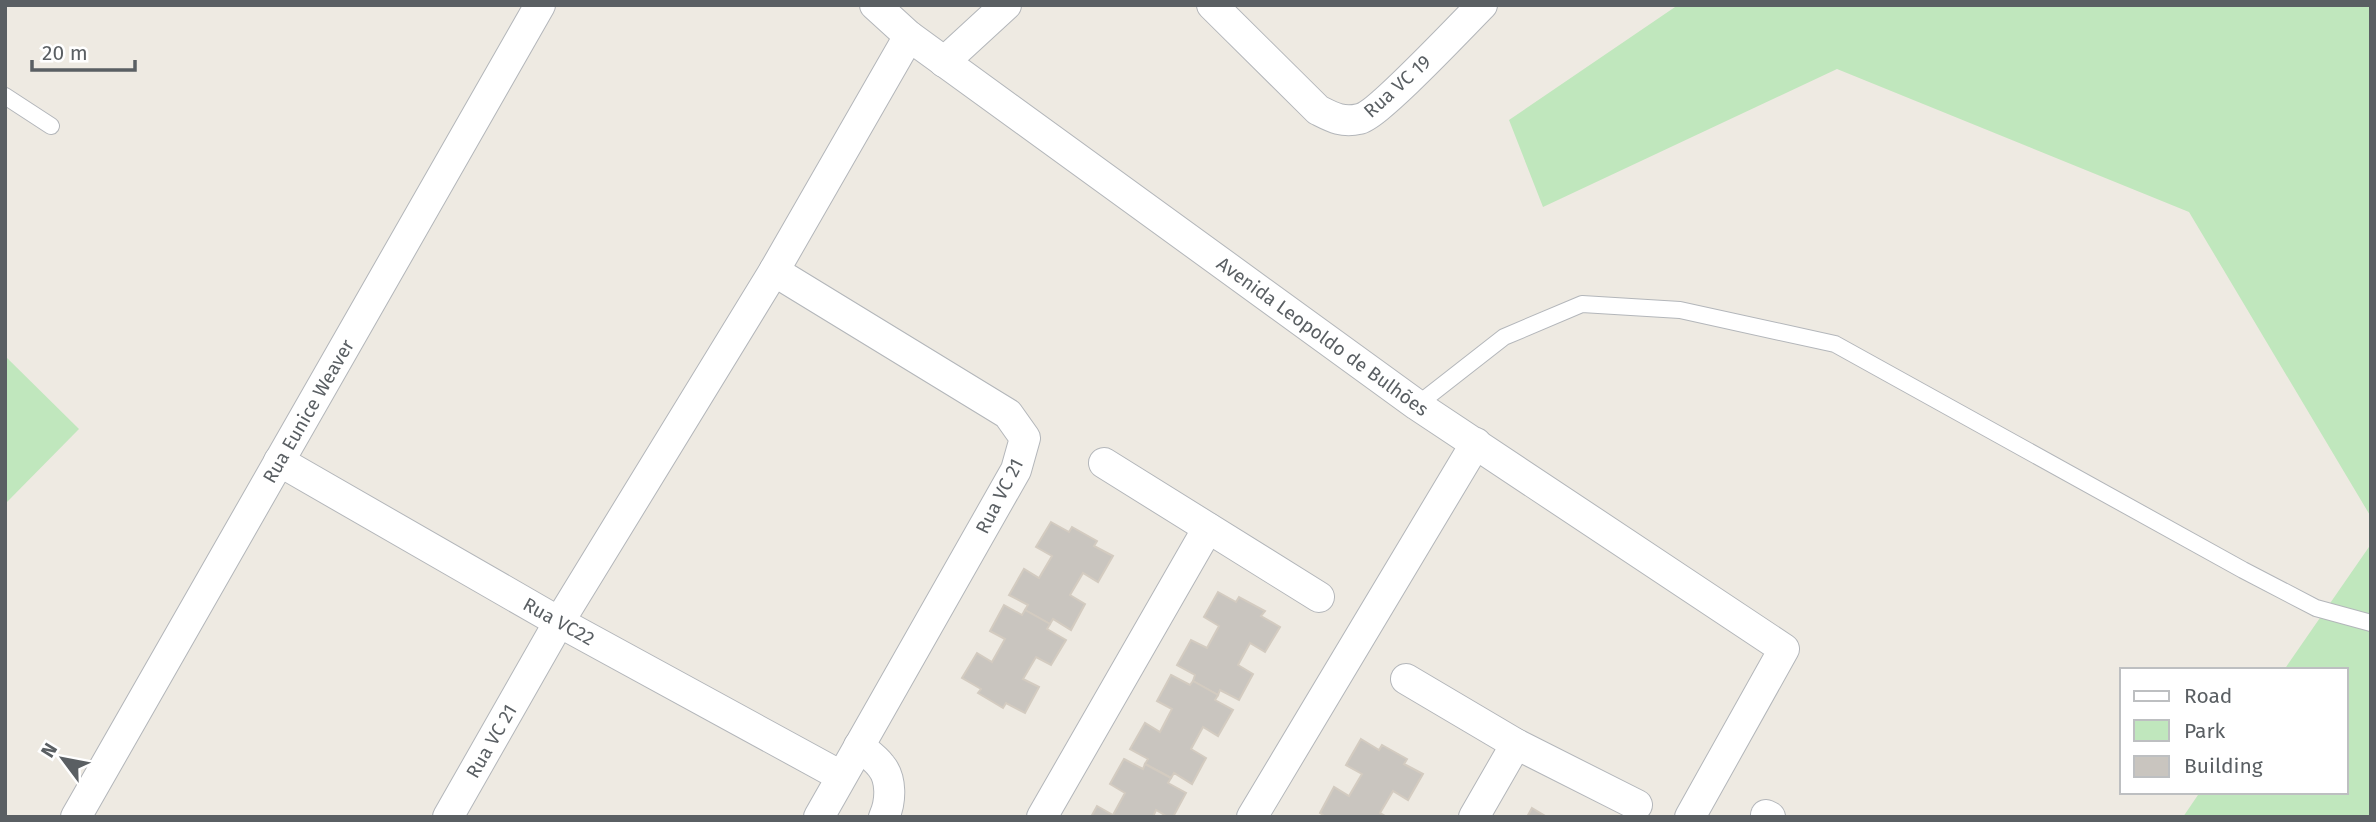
<svg xmlns="http://www.w3.org/2000/svg" width="2376" height="822" font-family="'Fira Sans',sans-serif">
  <style>
    .green { fill: #c0e7bd }
    .building { fill: #c9c5bf; stroke: #d3cbc0; stroke-width: 2 }
    .lines { fill: none; stroke-linecap: round; stroke-linejoin: round }
    .service-casing { stroke: #b3b6ba; stroke-width: 18 }
    .minor-casing { stroke: #b3b6ba; stroke-width: 32 }
    .service { stroke: #fff; stroke-width: 16 }
    .minor { stroke: #fff; stroke-width: 30 }
    .labels { text-anchor: middle; stroke-width: 5; stroke-linejoin: round; paint-order: stroke }
    .street-label { font-size: 19px; fill: #5a5f63; stroke: #fff }
  </style>
  <rect width="100%" height="100%" fill="#eeeae2"/>
  <!-- green -->
  <g class="green">
    <path d="M 1678,5 L 2371,5 L 2371,517 L 2189,212 L 1837,69 L 1543,207 L 1509,120 Z"/>
    <path d="M 5,356 L 79,429 L 5,504 Z"/>
    <path d="M 2371,544 L 2371,817 L 2183,817 L 2200,792 L 2346,792 L 2346,670 L 2284,670 Z"/>
  </g>
  <!-- building -->
  <g class="building">
    <path d="M 1051,522 L 1069,532 L 1072,527 L 1097,541 L 1094,546 L 1113,556 L 1098,582 L 1083,573 L 1070,595 L 1085,604 L 1071,630 L 1053,619 L 1050,624 L 1025,610 L 1028,605 L 1009,595 L 1024,569 L 1039,578 L 1052,556 L 1036,547 Z"/>
    <path d="M 1218,592 L 1236,602 L 1239,597 L 1265,611 L 1261,616 L 1280,627 L 1265,652 L 1250,643 L 1238,665 L 1253,674 L 1239,700 L 1220,690 L 1218,695 L 1193,681 L 1195,675 L 1177,665 L 1191,640 L 1207,648 L 1219,626 L 1204,617 Z"/>
    <path d="M 1004,605 L 1022,615 L 1025,610 L 1050,624 L 1047,629 L 1066,640 L 1051,665 L 1036,657 L 1023,679 L 1039,687 L 1025,713 L 1006,703 L 1003,708 L 978,693 L 981,689 L 962,678 L 977,653 L 992,662 L 1005,639 L 990,631 Z"/>
    <path d="M 1171,675 L 1190,685 L 1193,681 L 1218,695 L 1215,700 L 1233,710 L 1218,736 L 1203,727 L 1191,749 L 1206,758 L 1192,784 L 1174,773 L 1171,778 L 1145,764 L 1148,759 L 1130,749 L 1145,723 L 1160,732 L 1172,709 L 1157,701 Z"/>
    <path d="M 1361,739 L 1379,750 L 1382,745 L 1407,759 L 1404,764 L 1423,774 L 1408,800 L 1393,791 L 1380,813 L 1387,817 L 1326,817 L 1320,813 L 1334,787 L 1349,796 L 1362,774 L 1346,765 Z"/>
    <path d="M 1124,759 L 1143,769 L 1145,764 L 1171,778 L 1168,783 L 1186,793 L 1173,817 L 1168,817 L 1156,810 L 1153,817 L 1091,817 L 1097,806 L 1113,815 L 1125,793 L 1110,784 Z"/>
    <path d="M 1532,808 L 1547,817 L 1527,817 Z"/>
  </g>
  <g class="lines">
    <!-- service casing -->
    <g class="service-casing">
      <g id="service">
        <path d="M 5,96 L 51,126"/>
        <path d="M 1417,405 L 1504,337 L 1582,304 L 1680,310 L 1835,344 L 2243,570 L 2316,608 L 2371,623"/>
      </g>
    </g>
    <!-- minor casing -->
    <g class="minor-casing">
      <g id="minor">
        <path d="M 875,5 L 909,36 L 1417,405 L 1784,649 L 1690,817"/>
        <path d="M 1212,5 L 1318,110 C 1332,117 1342,123 1359,119 C 1377,116 1463,24 1482,5"/>
        <path d="M 944,62 L 1006,5"/>
        <path d="M 774,271 L 1008,414 L 1025,438 L 1016,470 L 819,817"/>
        <path d="M 279,461 L 559,622 L 841,776"/>
        <path d="M 1104,463 L 1319,597"/>
        <path d="M 1406,679 L 1516,744 L 1637,805"/>
        <path d="M 859,746 C 866,752 875,758 881,766 C 892,779 891,802 884,817"/>
        <path d="M 1766,815 L 1770,817"/>
        <path d="M 76,817 L 540,5"/>
        <path d="M 448,817 L 559,622 L 774,271 L 909,36"/>
        <path d="M 1042,817 L 1208,528"/>
        <path d="M 1252,817 L 1476,443"/>
        <path d="M 1474,817 L 1516,744"/>
      </g>
    </g>
    <!-- service -->
    <use href="#service" class="service"/>
    <!-- minor -->
    <use href="#minor" class="minor"/>
  </g>
  <g class="labels">
    <!-- street labels -->
    <g class="street-label">
      <text transform="translate(1397 86) rotate(-42)" y="7">Rua VC 19</text>
      <text transform="translate(1323 336) rotate(36)" y="7">Avenida Leopoldo de Bulhões</text>
      <text transform="translate(308 411) rotate(-60)" y="7">Rua Eunice Weaver</text>
      <text transform="translate(999 496) rotate(-63)" y="7">Rua VC 21</text>
      <text transform="translate(559 621) rotate(29)" y="7">Rua VC22</text>
      <text transform="translate(491 741) rotate(-60)" y="7">Rua VC 21</text>
    </g>
  </g>
  <!-- border -->
  <rect width="2376" height="822" fill="none" stroke="#5a5f63" stroke-width="14"/>
  <!-- legend -->
  <rect x="2120" y="668" width="228" height="126" fill="#ffffff" stroke="#bdbfc1" stroke-width="2"/>
  <rect x="2134" y="691" width="35" height="10" fill="#ffffff" stroke="#bdbfc1" stroke-width="2"/>
  <text x="2184" y="703" font-size="21" fill="#5a5f63">Road</text>
  <rect x="2134" y="720" width="35" height="21" fill="#c0e7bd" stroke="#bdbfc1" stroke-width="2"/>
  <text x="2184" y="738" font-size="21" fill="#5a5f63">Park</text>
  <rect x="2134" y="756" width="35" height="21" fill="#c9c5bf" stroke="#bdbfc1" stroke-width="2"/>
  <text x="2184" y="773" font-size="21" fill="#5a5f63">Building</text>
  <!-- north arrow -->
  <g transform="translate(63 759) rotate(302)" stroke="#ffffff" stroke-width="5" paint-order="stroke">
  <path d="M0-5L12 26L0 18L-12 26Z" fill="#5a5f63"/>
  <text y="-10" font-size="19" font-weight="bold" text-anchor="middle" fill="#5a5f63">N</text>
  </g>
  <!-- scale -->
  <path d="M32 60v10h103v-10" fill="none" stroke="#5a5f63" stroke-width="3.5"/>
  <text x="42" y="60" font-size="21" fill="#5a5f63" stroke="#ffffff" stroke-width="5" paint-order="stroke">20 m</text>
</svg>
